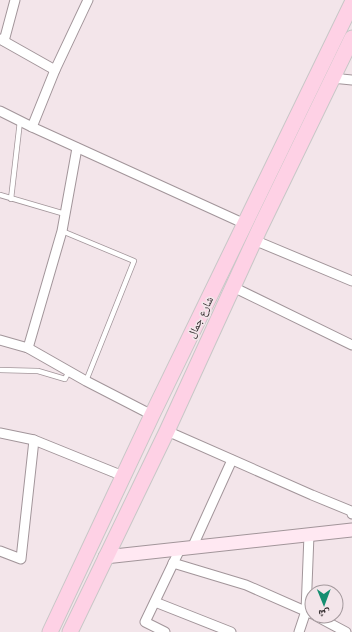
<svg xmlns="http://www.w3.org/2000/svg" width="352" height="632" font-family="'DM Sans','Noto Naskh Arabic',sans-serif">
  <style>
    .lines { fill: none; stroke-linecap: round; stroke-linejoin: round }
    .lane-casing { stroke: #a2959a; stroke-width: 6 }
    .street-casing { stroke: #a2959a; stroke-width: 11 }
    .secondary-casing { stroke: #a2959a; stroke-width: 15 }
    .primary-casing { stroke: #c8c7c7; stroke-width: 17 }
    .lane { stroke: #fff; stroke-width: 4.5 }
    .street { stroke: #fff; stroke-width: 9 }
    .secondary { stroke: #ffe8f2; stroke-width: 13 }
    .primary { stroke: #fed1e5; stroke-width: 15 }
    .labels { text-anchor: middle; stroke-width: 3.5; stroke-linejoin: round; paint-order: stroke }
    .street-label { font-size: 11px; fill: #2d2729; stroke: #f3e5ea }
  </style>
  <rect width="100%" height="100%" fill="#f3e5ea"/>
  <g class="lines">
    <!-- lane casing -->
    <g class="lane-casing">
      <g id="lane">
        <path d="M 0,195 L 65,214"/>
        <path d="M 11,199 L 20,121"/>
        <path d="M 62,231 L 134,261 L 86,381"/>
        <path d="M 0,370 L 38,371 L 65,379 L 69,371"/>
      </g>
    </g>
    <!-- street casing -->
    <g class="street-casing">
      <g id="street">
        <path d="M 0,39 L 55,70"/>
        <path d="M 4,41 L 15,0"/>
        <path d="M 332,78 L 352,80"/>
        <path d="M 0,111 L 32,127 L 245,224"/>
        <path d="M 32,127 L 55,70 L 88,0"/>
        <path d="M 254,240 L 352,281"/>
        <path d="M 233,287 L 352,345"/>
        <path d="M 0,340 L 28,348 L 86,381 L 152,415"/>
        <path d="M 28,348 L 62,231 L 77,148"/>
        <path d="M 167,431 L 312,495 L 351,511 L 352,514"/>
        <path d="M 0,433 L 34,440 L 123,476"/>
        <path d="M 192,548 L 232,460"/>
        <path d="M 0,551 L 21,559 L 34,440"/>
        <path d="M 173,563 L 246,585 L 312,614"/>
        <path d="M 155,602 L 231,632"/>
        <path d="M 316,616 L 346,632"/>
        <path d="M 165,632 L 145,622 L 180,549"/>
        <path d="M 299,632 L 306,611 L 309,535"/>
      </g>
    </g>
    <!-- secondary casing -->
    <g class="secondary-casing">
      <path id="secondary" d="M 105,557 L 352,530"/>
    </g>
    <!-- primary casing -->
    <g class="primary-casing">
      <g id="primary">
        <path d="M 50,632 L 152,415 L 352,3"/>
        <path d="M 70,632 L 167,431 L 259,230 L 352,38"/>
      </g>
    </g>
    <!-- lane -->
    <use href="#lane" class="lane"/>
    <!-- street -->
    <use href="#street" class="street"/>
    <!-- secondary -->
    <use href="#secondary" class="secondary"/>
    <!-- primary -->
    <use href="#primary" class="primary"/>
  </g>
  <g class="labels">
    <!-- street labels -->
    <g class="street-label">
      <text transform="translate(200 317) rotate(-64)" y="4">شارع جمال</text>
    </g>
  </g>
  <!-- north arrow -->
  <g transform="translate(324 604) rotate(179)"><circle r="19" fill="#f3e5ea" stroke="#a4999d"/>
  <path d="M0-3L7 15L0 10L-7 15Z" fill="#148e71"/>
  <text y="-6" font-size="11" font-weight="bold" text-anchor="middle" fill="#2d2729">ش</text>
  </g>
</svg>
